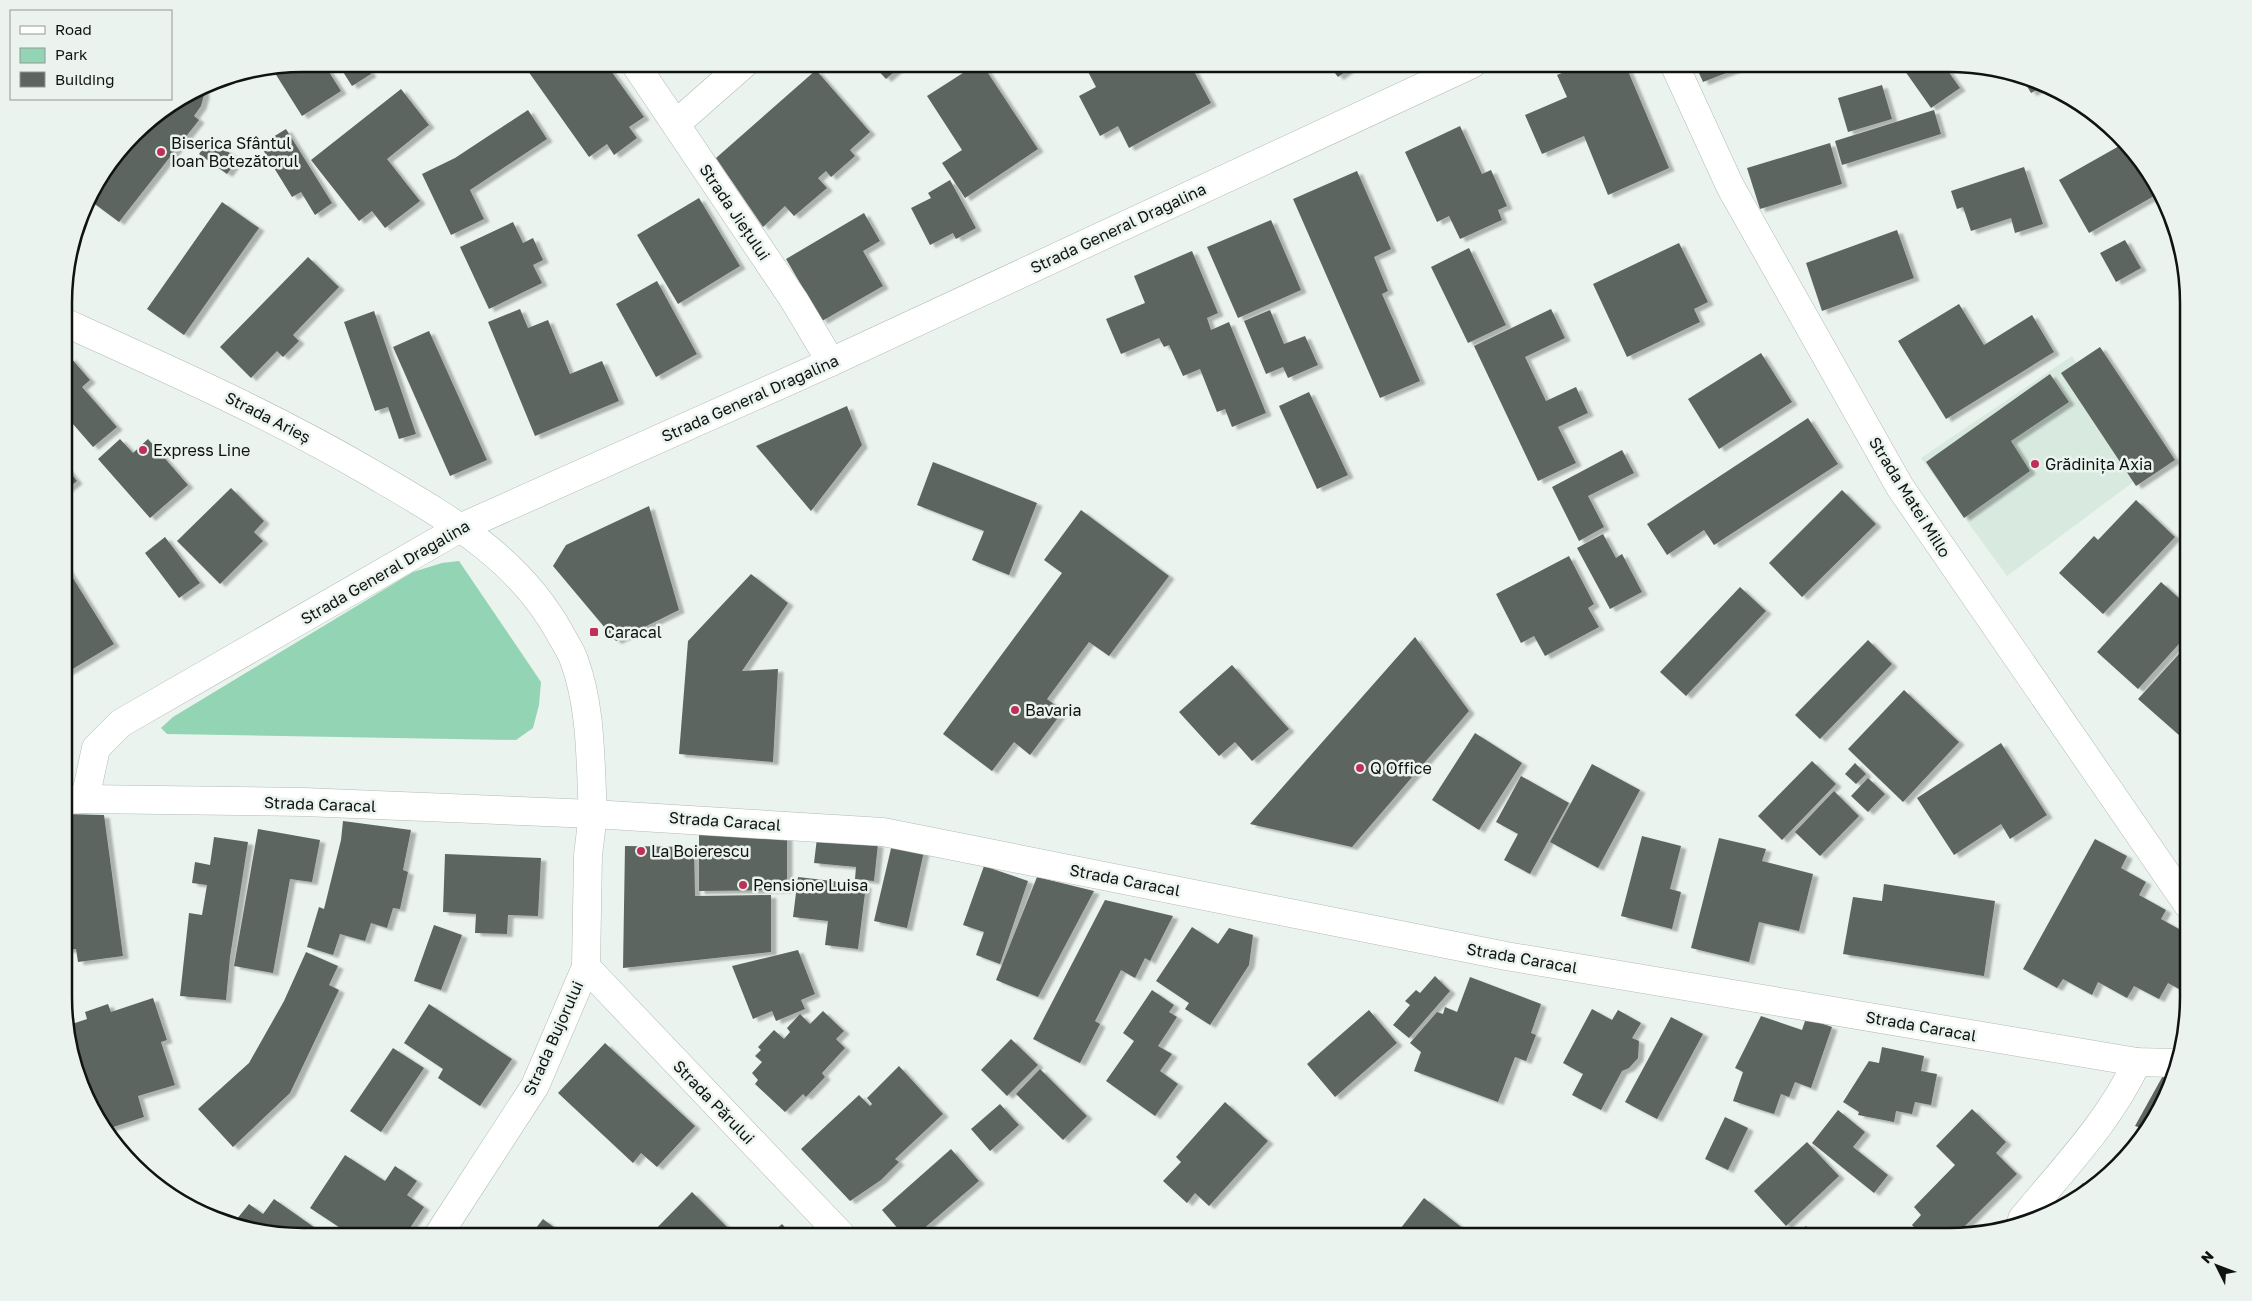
<svg xmlns="http://www.w3.org/2000/svg" width="2252" height="1301" font-family="'Golos Text',sans-serif">
  <style>
    .built { fill: #d8e9e0 }
    .green { fill: #92d4b3 }
    .building { fill: #5d6561; filter: url(#shadow) }
    .lines { fill: none; stroke-linecap: round; stroke-linejoin: round }
    .minor-casing { stroke: #b2bbb6; stroke-width: 29 }
    .tertiary-casing { stroke: #b2bbb6; stroke-width: 29 }
    .secondary-casing { stroke: #b2bbb6; stroke-width: 29 }
    .minor { stroke: #fff; stroke-width: 28 }
    .tertiary { stroke: #fff; stroke-width: 28 }
    .secondary { stroke: #fff; stroke-width: 28 }
    .poi-dot { fill: #bf3059; stroke: #eaf3ee; stroke-width: 2 }
    .labels { text-anchor: middle; stroke-width: 5; stroke-linejoin: round; paint-order: stroke }
    .poi-label { font-size: 16px; fill: #101312; stroke: #eaf3ee; text-anchor: start }
    .street-label { font-size: 16px; fill: #101312; stroke: #eaf3ee }
    .rim { fill: none; stroke: #101312; stroke-width: 2.5 }
  </style>
  <defs>
    <filter id="shadow"><feDropShadow dx="5.5" dy="3" stdDeviation="1" flood-color="#0004"/></filter>
  </defs>
  <rect width="100%" height="100%" fill="#eaf3ee"/>
  <!-- built -->
  <path class="built" d="M 2072,356 L 2148,471 L 2007,576 L 1921,458 Z"/>
  <!-- green -->
  <path class="green" d="M 459,561 L 541,682 L 539,705 L 533,728 L 516,740 L 167,734 L 161,728 L 173,717 L 413,572 L 442,563 Z"/>
  <!-- building -->
  <g class="building">
    <path d="M 304,64 L 324,64 L 341,91 L 302,116 L 273,70 Z"/>
    <path d="M 338,64 L 364,64 L 371,74 L 352,86 Z"/>
    <path d="M 523,64 L 606,64 L 644,117 L 629,127 L 637,138 L 614,155 L 607,144 L 589,157 Z"/>
    <path d="M 872,64 L 903,64 L 886,79 Z"/>
    <path d="M 977,64 L 982,64 L 1038,149 L 965,198 L 942,163 L 962,150 L 927,96 Z"/>
    <path d="M 1084,64 L 1190,64 L 1211,103 L 1129,148 L 1118,126 L 1100,136 L 1079,96 L 1096,87 Z"/>
    <path d="M 1328,64 L 1356,64 L 1338,77 Z"/>
    <path d="M 1584,64 L 1625,64 L 1669,168 L 1608,195 L 1584,136 L 1542,154 L 1525,115 L 1567,97 L 1557,75 Z"/>
    <path d="M 1695,64 L 1749,64 L 1703,82 Z"/>
    <path d="M 1900,64 L 1943,64 L 1960,88 L 1931,108 Z"/>
    <path d="M 816,70 L 870,132 L 850,150 L 855,156 L 831,177 L 826,171 L 818,178 L 827,188 L 794,216 L 785,206 L 763,227 L 716,158 Z"/>
    <path d="M 2021,76 L 2044,86 L 2031,93 Z"/>
    <path d="M 1882,85 L 1892,119 L 1848,132 L 1838,98 Z"/>
    <path d="M 203,88 L 204,95 L 201,106 L 194,116 L 199,120 L 119,222 L 88,199 L 145,123 Z"/>
    <path d="M 401,89 L 429,125 L 387,159 L 420,201 L 385,228 L 372,211 L 359,221 L 311,160 Z"/>
    <path d="M 528,110 L 547,139 L 470,190 L 484,219 L 451,235 L 422,174 L 455,158 Z"/>
    <path d="M 1934,110 L 1941,134 L 1842,165 L 1835,141 Z"/>
    <path d="M 1460,126 L 1482,174 L 1491,170 L 1507,206 L 1498,210 L 1502,220 L 1460,239 L 1449,216 L 1437,222 L 1405,152 Z"/>
    <path d="M 286,129 L 332,203 L 315,215 L 301,192 L 292,197 L 260,145 Z"/>
    <path d="M 210,139 L 238,159 L 227,174 L 199,154 Z"/>
    <path d="M 1830,143 L 1842,184 L 1760,209 L 1747,168 Z"/>
    <path d="M 2121,145 L 2130,154 L 2154,196 L 2089,233 L 2059,180 Z"/>
    <path d="M 2024,167 L 2043,224 L 2015,233 L 2011,218 L 1971,231 L 1963,207 L 1957,209 L 1951,191 Z"/>
    <path d="M 1357,171 L 1391,249 L 1374,257 L 1388,291 L 1382,294 L 1420,381 L 1380,398 L 1293,199 Z"/>
    <path d="M 950,180 L 976,228 L 956,239 L 953,233 L 930,245 L 911,208 L 931,198 L 928,193 Z"/>
    <path d="M 699,198 L 740,266 L 678,304 L 637,235 Z"/>
    <path d="M 222,202 L 259,228 L 184,335 L 147,309 Z"/>
    <path d="M 2164,203 L 2174,224 L 2173,225 L 2161,205 Z"/>
    <path d="M 864,213 L 880,241 L 863,251 L 883,286 L 822,321 L 786,259 Z"/>
    <path d="M 1271,220 L 1301,290 L 1238,318 L 1207,247 Z"/>
    <path d="M 513,222 L 523,243 L 533,238 L 543,260 L 533,265 L 542,283 L 489,309 L 460,247 Z"/>
    <path d="M 1897,230 L 1914,278 L 1822,311 L 1806,263 Z"/>
    <path d="M 2125,240 L 2141,268 L 2116,282 L 2100,253 Z"/>
    <path d="M 1679,243 L 1708,302 L 1694,309 L 1700,322 L 1627,357 L 1593,284 Z"/>
    <path d="M 1469,248 L 1506,325 L 1468,343 L 1431,267 Z"/>
    <path d="M 1192,251 L 1218,313 L 1207,318 L 1211,330 L 1229,322 L 1266,413 L 1232,427 L 1225,409 L 1217,412 L 1200,369 L 1183,376 L 1169,345 L 1164,347 L 1159,338 L 1121,354 L 1106,319 L 1145,303 L 1134,276 Z"/>
    <path d="M 308,257 L 339,287 L 293,335 L 299,341 L 283,357 L 277,351 L 251,378 L 220,347 Z"/>
    <path d="M 657,281 L 697,354 L 656,377 L 616,304 Z"/>
    <path d="M 1959,304 L 1984,345 L 2032,315 L 2054,352 L 1946,419 L 1898,341 Z"/>
    <path d="M 520,309 L 528,328 L 548,320 L 570,374 L 602,361 L 619,401 L 535,436 L 488,322 Z"/>
    <path d="M 1551,309 L 1565,338 L 1525,357 L 1546,401 L 1576,387 L 1588,413 L 1558,427 L 1576,463 L 1538,481 L 1474,346 Z"/>
    <path d="M 1270,310 L 1284,344 L 1305,336 L 1318,365 L 1288,378 L 1283,367 L 1266,374 L 1244,321 Z"/>
    <path d="M 374,311 L 416,434 L 399,439 L 388,407 L 375,411 L 344,322 Z"/>
    <path d="M 429,331 L 487,460 L 450,476 L 393,347 Z"/>
    <path d="M 2100,347 L 2175,460 L 2136,486 L 2061,373 Z"/>
    <path d="M 1761,353 L 1792,402 L 1719,449 L 1688,399 Z"/>
    <path d="M 70,357 L 90,380 L 82,387 L 117,427 L 93,447 L 66,416 L 66,361 Z"/>
    <path d="M 2050,374 L 2069,402 L 2011,441 L 2030,471 L 1964,518 L 1926,462 Z"/>
    <path d="M 1309,392 L 1348,475 L 1317,489 L 1279,406 Z"/>
    <path d="M 847,406 L 862,445 L 811,511 L 756,446 Z"/>
    <path d="M 1808,418 L 1838,464 L 1714,545 L 1704,530 L 1667,555 L 1647,524 Z"/>
    <path d="M 120,439 L 133,453 L 148,439 L 188,485 L 150,518 L 98,459 Z"/>
    <path d="M 1622,450 L 1634,473 L 1588,496 L 1604,527 L 1579,541 L 1552,487 Z"/>
    <path d="M 933,462 L 1037,503 L 1009,575 L 972,560 L 984,531 L 917,505 Z"/>
    <path d="M 66,467 L 77,481 L 66,490 Z"/>
    <path d="M 231,488 L 264,521 L 254,532 L 263,541 L 220,584 L 177,541 Z"/>
    <path d="M 1842,490 L 1876,524 L 1802,597 L 1769,563 Z"/>
    <path d="M 2136,500 L 2175,537 L 2103,614 L 2059,573 L 2094,536 L 2098,540 Z"/>
    <path d="M 649,506 L 679,610 L 616,641 L 553,566 L 566,545 Z"/>
    <path d="M 1081,510 L 1169,576 L 1109,656 L 1089,642 L 1047,699 L 1063,711 L 1030,755 L 1014,742 L 992,771 L 943,734 L 1062,573 L 1044,560 Z"/>
    <path d="M 1603,534 L 1616,558 L 1622,554 L 1642,592 L 1610,609 L 1577,548 Z"/>
    <path d="M 165,537 L 200,583 L 179,598 L 145,553 Z"/>
    <path d="M 1569,556 L 1594,604 L 1588,608 L 1599,627 L 1545,656 L 1534,636 L 1521,643 L 1496,594 Z"/>
    <path d="M 66,567 L 114,644 L 66,673 Z"/>
    <path d="M 751,574 L 788,603 L 742,671 L 778,669 L 773,762 L 679,754 L 688,641 Z"/>
    <path d="M 2161,582 L 2188,606 L 2188,634 L 2138,689 L 2097,652 Z"/>
    <path d="M 1740,587 L 1766,611 L 1686,696 L 1660,672 Z"/>
    <path d="M 1415,637 L 1469,711 L 1352,847 L 1250,824 Z"/>
    <path d="M 1868,640 L 1892,664 L 1820,739 L 1795,715 Z"/>
    <path d="M 2188,644 L 2188,727 L 2180,736 L 2138,699 Z"/>
    <path d="M 1232,665 L 1289,729 L 1252,761 L 1235,742 L 1219,756 L 1179,712 Z"/>
    <path d="M 1904,690 L 1959,742 L 1903,802 L 1848,749 Z"/>
    <path d="M 1475,733 L 1522,763 L 1479,830 L 1432,800 Z"/>
    <path d="M 2001,743 L 2047,815 L 2010,839 L 2001,824 L 1954,855 L 1917,798 Z"/>
    <path d="M 1812,761 L 1836,784 L 1782,840 L 1758,816 Z"/>
    <path d="M 1855,763 L 1866,774 L 1856,784 L 1845,774 Z"/>
    <path d="M 1592,764 L 1640,790 L 1598,868 L 1550,842 Z"/>
    <path d="M 1521,776 L 1569,803 L 1530,874 L 1504,860 L 1518,834 L 1496,822 Z"/>
    <path d="M 1868,778 L 1885,794 L 1868,812 L 1851,796 Z"/>
    <path d="M 1834,791 L 1859,816 L 1820,856 L 1795,832 Z"/>
    <path d="M 66,814 L 104,815 L 123,956 L 78,962 L 76,949 L 66,950 Z"/>
    <path d="M 343,821 L 411,830 L 403,870 L 408,872 L 400,909 L 393,908 L 387,928 L 371,923 L 365,941 L 340,934 L 333,955 L 307,947 L 319,907 L 324,909 L 341,840 Z"/>
    <path d="M 787,828 L 787,890 L 699,891 L 699,829 Z"/>
    <path d="M 258,829 L 320,840 L 312,882 L 290,879 L 273,973 L 234,966 Z"/>
    <path d="M 1642,836 L 1681,846 L 1670,889 L 1681,892 L 1672,929 L 1621,916 Z"/>
    <path d="M 214,837 L 248,842 L 230,957 L 226,1000 L 180,996 L 189,913 L 202,915 L 207,885 L 192,883 L 195,862 L 210,865 Z"/>
    <path d="M 817,838 L 878,844 L 874,881 L 855,879 L 856,867 L 814,863 Z"/>
    <path d="M 1719,838 L 1766,849 L 1762,861 L 1813,874 L 1799,931 L 1759,922 L 1749,962 L 1691,948 Z"/>
    <path d="M 2095,839 L 2127,856 L 2121,868 L 2146,882 L 2139,895 L 2166,910 L 2161,919 L 2188,934 L 2188,941 L 2183,951 L 2188,954 L 2188,994 L 2168,983 L 2159,999 L 2134,986 L 2127,998 L 2098,982 L 2092,995 L 2063,979 L 2057,988 L 2023,969 Z"/>
    <path d="M 893,840 L 925,847 L 907,928 L 874,921 Z"/>
    <path d="M 625,846 L 694,847 L 695,896 L 771,895 L 771,952 L 623,968 Z"/>
    <path d="M 445,854 L 541,858 L 538,916 L 508,915 L 507,934 L 475,933 L 476,914 L 443,912 Z"/>
    <path d="M 984,866 L 1028,881 L 1000,964 L 976,955 L 984,932 L 963,925 Z"/>
    <path d="M 798,877 L 866,885 L 858,949 L 825,945 L 828,921 L 793,917 Z"/>
    <path d="M 1037,877 L 1094,891 L 1038,997 L 996,980 Z"/>
    <path d="M 1884,884 L 1995,901 L 1984,976 L 1843,954 L 1853,897 L 1882,901 Z"/>
    <path d="M 1105,900 L 1173,916 L 1150,961 L 1145,958 L 1135,978 L 1121,970 L 1095,1021 L 1100,1024 L 1080,1063 L 1033,1039 Z"/>
    <path d="M 434,925 L 462,935 L 441,990 L 414,981 Z"/>
    <path d="M 1192,927 L 1218,944 L 1229,928 L 1253,935 L 1249,965 L 1210,1025 L 1185,1009 L 1189,1003 L 1156,981 Z"/>
    <path d="M 798,950 L 815,994 L 801,1000 L 805,1009 L 776,1021 L 772,1011 L 753,1019 L 732,966 Z"/>
    <path d="M 306,952 L 338,966 L 329,985 L 339,990 L 290,1093 L 233,1147 L 198,1109 L 249,1063 L 284,1001 Z"/>
    <path d="M 1435,976 L 1450,991 L 1409,1038 L 1393,1025 L 1410,1005 L 1405,1001 L 1416,990 L 1420,993 Z"/>
    <path d="M 1470,977 L 1541,1004 L 1531,1033 L 1536,1035 L 1526,1061 L 1515,1057 L 1498,1102 L 1414,1071 L 1421,1052 L 1410,1043 L 1437,1012 L 1443,1014 L 1445,1007 L 1457,1012 Z"/>
    <path d="M 1152,990 L 1174,1005 L 1169,1012 L 1177,1017 L 1158,1046 L 1172,1054 L 1160,1071 L 1178,1084 L 1155,1116 L 1106,1081 L 1134,1041 L 1123,1033 Z"/>
    <path d="M 153,998 L 167,1040 L 161,1042 L 175,1085 L 138,1096 L 144,1117 L 104,1130 L 66,1026 L 87,1019 L 85,1012 L 108,1004 L 111,1012 Z"/>
    <path d="M 429,1004 L 512,1059 L 480,1106 L 438,1078 L 443,1069 L 404,1043 Z"/>
    <path d="M 1592,1009 L 1612,1020 L 1618,1010 L 1641,1023 L 1632,1038 L 1639,1041 L 1638,1058 L 1629,1068 L 1622,1071 L 1601,1110 L 1572,1095 L 1583,1074 L 1563,1063 Z"/>
    <path d="M 1369,1010 L 1397,1043 L 1335,1097 L 1307,1064 Z"/>
    <path d="M 823,1011 L 844,1031 L 836,1039 L 845,1048 L 822,1073 L 825,1077 L 806,1097 L 803,1094 L 785,1112 L 755,1084 L 758,1080 L 752,1073 L 762,1062 L 755,1056 L 761,1050 L 758,1047 L 774,1030 L 784,1039 L 790,1032 L 787,1028 L 800,1014 L 810,1024 Z"/>
    <path d="M 1761,1016 L 1802,1030 L 1806,1018 L 1832,1027 L 1811,1088 L 1795,1082 L 1789,1097 L 1781,1094 L 1774,1114 L 1733,1101 L 1743,1072 L 1735,1068 Z"/>
    <path d="M 1671,1017 L 1703,1034 L 1657,1119 L 1625,1102 Z"/>
    <path d="M 1011,1039 L 1038,1065 L 1007,1096 L 981,1070 Z"/>
    <path d="M 605,1043 L 695,1126 L 657,1167 L 641,1153 L 633,1163 L 558,1093 Z"/>
    <path d="M 1882,1047 L 1924,1056 L 1921,1071 L 1937,1074 L 1931,1105 L 1915,1102 L 1912,1114 L 1896,1111 L 1894,1122 L 1858,1115 L 1859,1112 L 1843,1102 L 1869,1061 L 1879,1063 Z"/>
    <path d="M 393,1048 L 424,1068 L 381,1132 L 350,1111 Z"/>
    <path d="M 899,1066 L 943,1114 L 895,1159 L 899,1162 L 881,1180 L 850,1201 L 801,1149 L 859,1095 L 870,1106 L 872,1104 L 867,1098 Z"/>
    <path d="M 1040,1069 L 1087,1116 L 1063,1140 L 1016,1094 Z"/>
    <path d="M 2165,1072 L 2170,1073 L 2156,1117 L 2147,1130 L 2135,1126 Z"/>
    <path d="M 1225,1102 L 1268,1141 L 1209,1206 L 1195,1193 L 1187,1203 L 1163,1181 L 1181,1162 L 1176,1157 Z"/>
    <path d="M 1000,1104 L 1019,1125 L 990,1151 L 971,1129 Z"/>
    <path d="M 1972,1109 L 2006,1142 L 1996,1153 L 2017,1174 L 1954,1237 L 1923,1237 L 1912,1225 L 1921,1215 L 1914,1207 L 1955,1165 L 1936,1146 Z"/>
    <path d="M 1838,1110 L 1865,1132 L 1853,1147 L 1888,1175 L 1874,1193 L 1812,1143 Z"/>
    <path d="M 1725,1117 L 1748,1128 L 1728,1170 L 1705,1159 Z"/>
    <path d="M 1807,1142 L 1839,1176 L 1786,1226 L 1754,1191 Z"/>
    <path d="M 951,1149 L 979,1181 L 914,1237 L 905,1237 L 882,1210 Z"/>
    <path d="M 345,1155 L 385,1181 L 395,1166 L 417,1181 L 407,1195 L 424,1207 L 404,1237 L 354,1237 L 310,1208 Z"/>
    <path d="M 2083,1183 L 2089,1189 L 2069,1205 L 2062,1207 Z"/>
    <path d="M 692,1192 L 733,1233 L 729,1237 L 648,1237 Z"/>
    <path d="M 1424,1198 L 1474,1237 L 1394,1237 Z"/>
    <path d="M 274,1199 L 328,1237 L 303,1237 L 242,1229 L 232,1225 L 249,1204 L 263,1214 Z"/>
    <path d="M 543,1219 L 567,1237 L 529,1237 Z"/>
    <path d="M 782,1224 L 794,1237 L 767,1237 Z"/>
    <path d="M 1806,1226 L 1817,1237 L 1794,1237 Z"/>
  </g>
  <g class="lines">
    <!-- minor casing -->
    <g class="minor-casing">
      <g id="minor">
        <path d="M 635,64 L 794,300 L 831,362"/>
        <path d="M 1674,64 L 1730,186 L 1900,487 L 2188,905"/>
        <path d="M 677,123 L 744,64"/>
        <path d="M 586,967 L 843,1237"/>
        <path d="M 2022,1219 C 2063,1169 2110,1121 2137,1062"/>
        <path d="M 437,1237 L 535,1086 L 586,967 L 588,855 L 593,814"/>
      </g>
    </g>
    <!-- tertiary casing -->
    <g class="tertiary-casing">
      <g id="tertiary">
        <path d="M 462,527 L 831,362 L 1472,64"/>
        <path d="M 66,800 L 85,799"/>
      </g>
    </g>
    <!-- secondary casing -->
    <g class="secondary-casing">
      <g id="secondary">
        <path d="M 66,323 C 170,370 272,415 371,473 C 446,517 518,556 561,635 C 565,643 571,651 574,660 C 592,709 590,762 593,814"/>
        <path d="M 462,527 L 121,723 L 96,748 L 85,799 L 304,802 L 593,814 L 883,832 L 1506,956 L 2137,1062 L 2173,1063"/>
      </g>
    </g>
    <!-- minor -->
    <use href="#minor" class="minor"/>
    <!-- tertiary -->
    <use href="#tertiary" class="tertiary"/>
    <!-- secondary -->
    <use href="#secondary" class="secondary"/>
  </g>
  <!-- markers -->
  <g class="poi-dot">
    <circle cx="161" cy="152" r="5"/>
    <circle cx="143" cy="450" r="5"/>
    <circle cx="2035" cy="464" r="5"/>
    <rect x="589" y="627" width="10" height="10" rx="2.5"/>
    <circle cx="1015" cy="710" r="5"/>
    <circle cx="1360" cy="768" r="5"/>
    <circle cx="641" cy="851" r="5"/>
    <circle cx="743" cy="885" r="5"/>
  </g>
  <g class="labels">
    <!-- poi labels -->
    <g class="poi-label">
      <text x="171" y="149">Biserica Sfântul<tspan x="171" dy="18">Ioan Botezătorul</tspan></text>
      <text x="153" y="456">Express Line</text>
      <text x="2045" y="470">Grădinița Axia</text>
      <text x="604" y="638">Caracal</text>
      <text x="1025" y="716">Bavaria</text>
      <text x="1370" y="774">Q Office</text>
      <text x="651" y="857">La Boierescu</text>
      <text x="753" y="891">Pensione Luisa</text>
    </g>
    <!-- street labels -->
    <g class="street-label">
      <text transform="translate(735 212) rotate(56)" y="6">Strada Jiețului</text>
      <text transform="translate(1118 228) rotate(-25)" y="6">Strada General Dragalina</text>
      <text transform="translate(750 398) rotate(-24)" y="6">Strada General Dragalina</text>
      <text transform="translate(268 417) rotate(27)" y="6">Strada Arieș</text>
      <text transform="translate(1910 497) rotate(58)" y="6">Strada Matei Millo</text>
      <text transform="translate(385 572) rotate(-30)" y="6">Strada General Dragalina</text>
      <text transform="translate(320 804) rotate(2)" y="6">Strada Caracal</text>
      <text transform="translate(725 821) rotate(4)" y="6">Strada Caracal</text>
      <text transform="translate(1125 880) rotate(11)" y="6">Strada Caracal</text>
      <text transform="translate(1522 958) rotate(10)" y="6">Strada Caracal</text>
      <text transform="translate(1921 1026) rotate(10)" y="6">Strada Caracal</text>
      <text transform="translate(553 1038) rotate(-66)" y="6">Strada Bujorului</text>
      <text transform="translate(714 1102) rotate(46)" y="6">Strada Părului</text>
    </g>
  </g>
  <!-- crop -->
  <path d="M0 0H2252V1301H0ZM303 72H1949A231 231 0 0 1 2180 303V997A231 231 0 0 1 1949 1228H303A231 231 0 0 1 72 997V303A231 231 0 0 1 303 72Z" fill="#eaf3ee" fill-rule="evenodd"/>
  <path class="rim" d="M303 72H1949A231 231 0 0 1 2180 303V997A231 231 0 0 1 1949 1228H303A231 231 0 0 1 72 997V303A231 231 0 0 1 303 72Z"/>
  <!-- legend -->
  <rect x="10" y="10" width="162" height="90" fill="#eaf3ee" stroke="#939996"/>
  <rect x="20" y="26" width="25" height="8" fill="#ffffff" stroke="#939996"/>
  <text x="55" y="35" font-size="15" fill="#101312">Road</text>
  <rect x="20" y="48" width="25" height="15" fill="#92d4b3" stroke="#939996"/>
  <text x="55" y="60" font-size="15" fill="#101312">Park</text>
  <rect x="20" y="72" width="25" height="15" fill="#5d6561" stroke="#939996"/>
  <text x="55" y="85" font-size="15" fill="#101312">Building</text>
  <!-- north arrow -->
  <g transform="translate(2217 1266) rotate(312)" stroke="#eaf3ee" stroke-width="4" paint-order="stroke">
  <path d="M0-4L9 19L0 12L-9 19Z" fill="#101312"/>
  <text y="-8" font-size="14" font-weight="bold" text-anchor="middle" fill="#101312">N</text>
  </g>
</svg>
